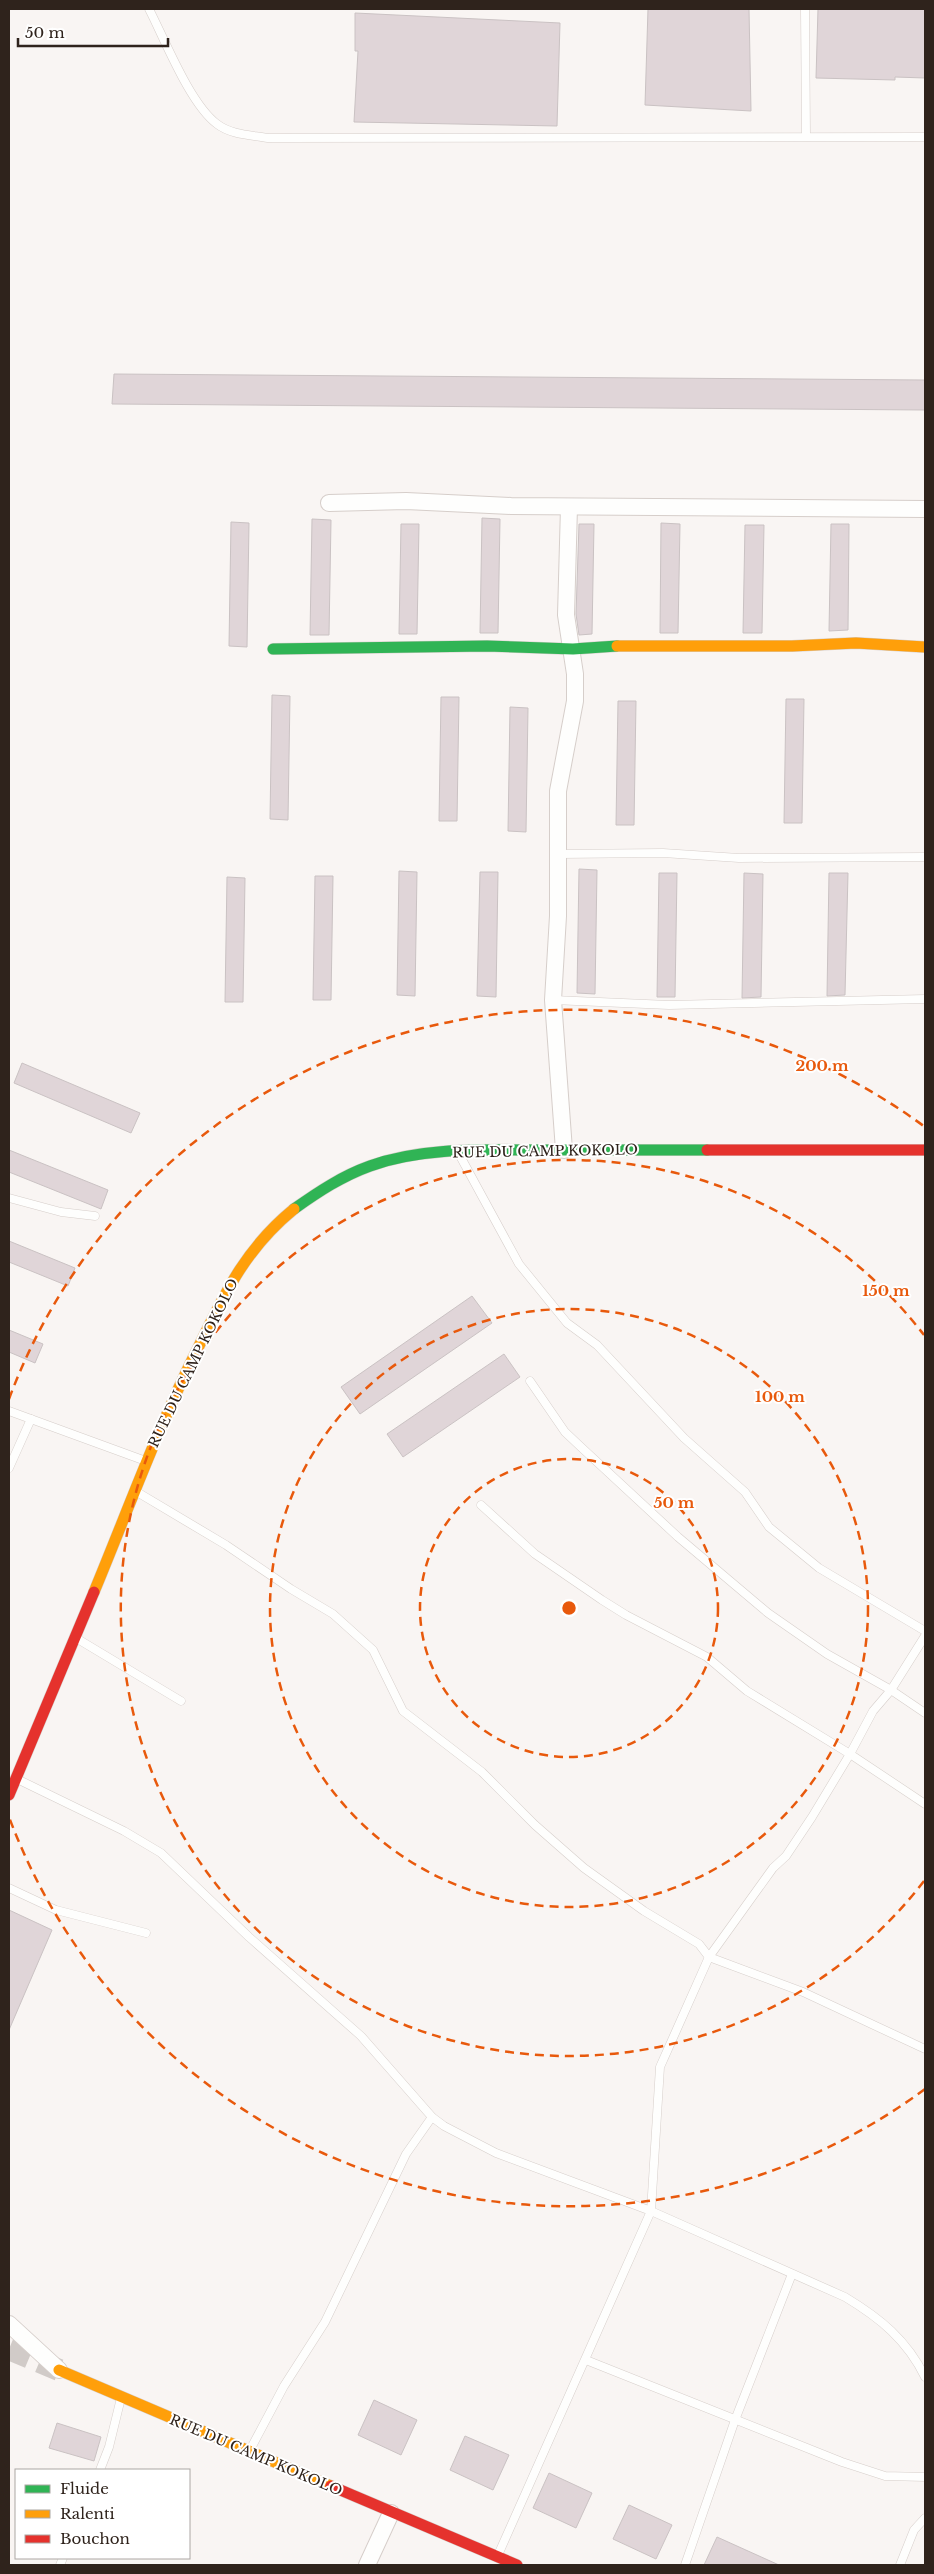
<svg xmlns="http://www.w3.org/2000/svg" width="934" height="2574" font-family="'Libre Baskerville',serif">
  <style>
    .building { fill: #e0d5d8; stroke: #cac2c3 }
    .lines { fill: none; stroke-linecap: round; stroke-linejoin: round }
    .secondary-tunnel { stroke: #d1cbc8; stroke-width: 22; stroke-dasharray: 22 11; stroke-linecap: butt }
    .lane-casing { stroke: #d6ceca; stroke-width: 9 }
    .street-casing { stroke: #d6ceca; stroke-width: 18 }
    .fast-casing { stroke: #d6ceca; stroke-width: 12 }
    .slow-casing { stroke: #d6ceca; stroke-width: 12 }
    .jam-casing { stroke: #d6ceca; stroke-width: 12 }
    .lane { stroke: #fefefd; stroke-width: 8 }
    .street { stroke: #fefefd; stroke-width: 16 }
    .fast { stroke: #30b455; stroke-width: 11 }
    .slow { stroke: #ff9f0a; stroke-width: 11 }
    .jam { stroke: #e5322d; stroke-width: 11 }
    .ring { fill: none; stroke: #e8590c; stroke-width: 2.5; stroke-dasharray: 9 6 }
    .labels { text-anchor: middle; stroke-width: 4; stroke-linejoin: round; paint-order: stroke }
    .street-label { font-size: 14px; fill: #2f231c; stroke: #fff }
    .centre { fill: #e8590c; stroke: #fff; stroke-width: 2.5 }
    .ring-label { font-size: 15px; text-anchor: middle; font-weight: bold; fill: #e8590c; stroke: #fff; stroke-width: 4; stroke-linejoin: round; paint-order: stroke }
  </style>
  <rect width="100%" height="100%" fill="#f9f5f3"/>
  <!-- building -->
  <g class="building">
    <path d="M 648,9 L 749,9 L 751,111 L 645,105 Z"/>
    <path d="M 818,9 L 925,9 L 925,78 L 895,77 L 895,80 L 816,78 Z"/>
    <path d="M 355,13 L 560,23 L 557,126 L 354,122 L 358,51 L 355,51 Z"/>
    <path d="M 114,374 L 925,380 L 925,410 L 112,404 Z"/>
    <path d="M 482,518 L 500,519 L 498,633 L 480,633 Z"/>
    <path d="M 312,519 L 331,520 L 329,635 L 310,635 Z"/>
    <path d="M 231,522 L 249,523 L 247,647 L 229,646 Z"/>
    <path d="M 661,523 L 680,524 L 678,633 L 660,633 Z"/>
    <path d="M 401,524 L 419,524 L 417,634 L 399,634 Z"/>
    <path d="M 579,524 L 594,524 L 592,634 L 579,635 L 576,614 Z"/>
    <path d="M 831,524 L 849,524 L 848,630 L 829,631 Z"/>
    <path d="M 745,525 L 764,525 L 762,633 L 743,633 Z"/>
    <path d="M 272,695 L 290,696 L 288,820 L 270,819 Z"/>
    <path d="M 441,697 L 459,697 L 457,821 L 439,821 Z"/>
    <path d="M 786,699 L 804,699 L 802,823 L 784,823 Z"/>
    <path d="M 618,701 L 636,701 L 634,825 L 616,825 Z"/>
    <path d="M 510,707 L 528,708 L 526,832 L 508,831 Z"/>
    <path d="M 579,869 L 597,870 L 595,994 L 577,993 Z"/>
    <path d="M 399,871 L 417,872 L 415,996 L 397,995 Z"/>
    <path d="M 480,872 L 498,872 L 496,997 L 477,996 Z"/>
    <path d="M 659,873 L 677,873 L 675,997 L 657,997 Z"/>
    <path d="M 744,873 L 763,874 L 761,997 L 742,998 Z"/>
    <path d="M 829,873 L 848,873 L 845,995 L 827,996 Z"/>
    <path d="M 315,876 L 333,876 L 331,1000 L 313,1000 Z"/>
    <path d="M 227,877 L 245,878 L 243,1002 L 225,1002 Z"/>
    <path d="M 22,1063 L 140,1113 L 131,1133 L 14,1083 Z"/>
    <path d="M 9,1150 L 108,1190 L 101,1209 L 9,1172 Z"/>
    <path d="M 9,1241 L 75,1268 L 68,1286 L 9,1262 Z"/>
    <path d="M 472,1296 L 492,1323 L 360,1414 L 341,1387 Z"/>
    <path d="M 9,1330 L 43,1344 L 35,1363 L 9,1352 Z"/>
    <path d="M 504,1354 L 520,1377 L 403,1457 L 387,1434 Z"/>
    <path d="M 9,1910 L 52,1930 L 9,2030 Z"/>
    <path d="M 374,2400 L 417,2420 L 401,2455 L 358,2435 Z"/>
    <path d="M 57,2423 L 101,2437 L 94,2461 L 49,2448 Z"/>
    <path d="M 465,2436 L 509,2455 L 493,2490 L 450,2470 Z"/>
    <path d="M 549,2473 L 592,2493 L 576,2528 L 533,2508 Z"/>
    <path d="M 629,2505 L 672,2525 L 656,2559 L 613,2539 Z"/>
    <path d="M 717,2537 L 779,2565 L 704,2565 Z"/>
  </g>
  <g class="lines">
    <!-- secondary-tunnel -->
    <path class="secondary-tunnel" d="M 9,2349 L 59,2370"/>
    <!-- lane casing -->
    <g class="lane-casing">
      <g id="lane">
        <path d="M 149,9 C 165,40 190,104 217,124 C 231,135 252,135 268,138 L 925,137"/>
        <path d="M 805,9 L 806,136"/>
        <path d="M 559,854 L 663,853 L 739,858 L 925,857"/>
        <path d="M 553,1000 L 669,1005 L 925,999"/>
        <path d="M 459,1154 L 519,1264 L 567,1323 L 597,1345 L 684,1438 L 745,1492 L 769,1527 L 819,1568 L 925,1631"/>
        <path d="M 9,1198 L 61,1212 L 95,1216"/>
        <path d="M 530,1381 L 565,1432 L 582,1448 L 678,1537 L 768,1613 L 827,1654 L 891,1690 L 925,1713"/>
        <path d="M 9,1411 L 143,1460"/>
        <path d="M 9,1468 L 31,1419"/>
        <path d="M 137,1492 L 226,1545 L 291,1589 L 333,1614 L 373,1650 L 403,1711 L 482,1772 L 535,1825 L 584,1868 L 644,1911 L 699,1944 L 709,1957 L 803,1992 L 925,2049"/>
        <path d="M 481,1505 L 535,1554 L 602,1600 L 626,1615 L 707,1657 L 747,1691 L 850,1754 L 925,1804"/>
        <path d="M 76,1638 L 181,1701"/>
        <path d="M 17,1779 L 124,1831 L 161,1853 L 249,1937 L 361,2036 L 432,2117 L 444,2126 L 496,2153 L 651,2211 L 845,2297 C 880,2318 907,2340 925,2377"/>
        <path d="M 9,1888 L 56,1910 L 146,1933"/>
        <path d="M 586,2360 L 842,2462 L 885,2476 L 925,2477"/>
        <path d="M 250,2450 L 284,2386 L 325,2322 L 406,2154 L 432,2117"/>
        <path d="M 100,2470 L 109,2447 L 121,2398"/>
        <path d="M 498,2555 L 651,2211 L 660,2067 L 709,1957 L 773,1868 L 786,1856 L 812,1817 L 850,1754 L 873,1711 L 891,1690 L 925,1636"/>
        <path d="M 60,2565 L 63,2558"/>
        <path d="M 685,2565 L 735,2420 L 792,2274"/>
        <path d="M 900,2565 L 914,2530 L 925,2518"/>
      </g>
    </g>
    <!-- street casing -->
    <g class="street-casing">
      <g id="street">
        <path d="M 329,503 L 406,501 L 511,506 L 925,509"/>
        <path d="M 564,1150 L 553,1000 L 558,916 L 558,791 L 575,701 L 575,674 L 566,615 L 569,507"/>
        <path d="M 9,2324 L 59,2370"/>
        <path d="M 367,2565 L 391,2513"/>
      </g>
    </g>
    <!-- fast casing -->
    <g class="fast-casing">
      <g id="fast">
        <path d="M 273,649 L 487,646 L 573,649 L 617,646"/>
        <path d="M 294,1209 C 318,1192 342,1176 370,1166 C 423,1147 484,1150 540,1150 C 596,1150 651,1150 707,1150"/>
      </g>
    </g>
    <!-- slow casing -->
    <g class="slow-casing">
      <g id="slow">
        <path d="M 617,646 L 792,646 L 856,643 L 925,647"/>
        <path d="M 94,1592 C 128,1510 158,1427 198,1348 C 225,1293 245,1249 294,1209"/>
        <path d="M 59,2370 L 331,2486"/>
      </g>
    </g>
    <!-- jam casing -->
    <g class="jam-casing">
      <g id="jam">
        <path d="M 707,1150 L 925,1150"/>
        <path d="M 9,1795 L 94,1592"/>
        <path d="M 331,2486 L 517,2565"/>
      </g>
    </g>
    <!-- lane -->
    <use href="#lane" class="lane"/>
    <!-- street -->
    <use href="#street" class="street"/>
    <!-- fast -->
    <use href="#fast" class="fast"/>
    <!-- slow -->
    <use href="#slow" class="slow"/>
    <!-- jam -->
    <use href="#jam" class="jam"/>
  </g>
  <!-- distance rings -->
  <g class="ring">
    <circle cx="569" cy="1608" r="149"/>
    <circle cx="569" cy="1608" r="299"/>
    <path d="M924 1881A448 448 0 1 1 924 1335"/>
    <path d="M925 2089A598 598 0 0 1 9 1817M9 1399A598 598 0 0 1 925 1127"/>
  </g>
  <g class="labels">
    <!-- street labels -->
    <g class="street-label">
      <text transform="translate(545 1151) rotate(-1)" y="5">RUE DU CAMP KOKOLO</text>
      <text transform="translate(193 1363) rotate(-64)" y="5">RUE DU CAMP KOKOLO</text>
      <text transform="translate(256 2455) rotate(23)" y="5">RUE DU CAMP KOKOLO</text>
    </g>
  </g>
  <circle cx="569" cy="1608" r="8" class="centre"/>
  <g class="ring-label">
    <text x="822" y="1071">200 m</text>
    <text x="886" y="1296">150 m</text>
    <text x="780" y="1402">100 m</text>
    <text x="674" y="1508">50 m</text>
  </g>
  <!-- border -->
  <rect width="934" height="2574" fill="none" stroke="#2f231c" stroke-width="20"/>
  <!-- legend -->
  <rect x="15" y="2469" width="175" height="90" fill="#ffffff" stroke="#aca7a4"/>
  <rect x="25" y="2485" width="25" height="8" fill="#30b455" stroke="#aca7a4"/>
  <text x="60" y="2494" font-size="15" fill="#2f231c">Fluide</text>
  <rect x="25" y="2510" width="25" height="8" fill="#ff9f0a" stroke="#aca7a4"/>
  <text x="60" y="2519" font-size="15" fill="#2f231c">Ralenti</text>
  <rect x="25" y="2535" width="25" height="8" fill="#e5322d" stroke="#aca7a4"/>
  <text x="60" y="2544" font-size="15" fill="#2f231c">Bouchon</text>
  <!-- scale -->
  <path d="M18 38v8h150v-8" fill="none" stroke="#2f231c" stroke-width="2.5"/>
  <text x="25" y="38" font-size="15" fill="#2f231c" stroke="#ffffff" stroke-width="4" paint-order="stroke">50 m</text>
</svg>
